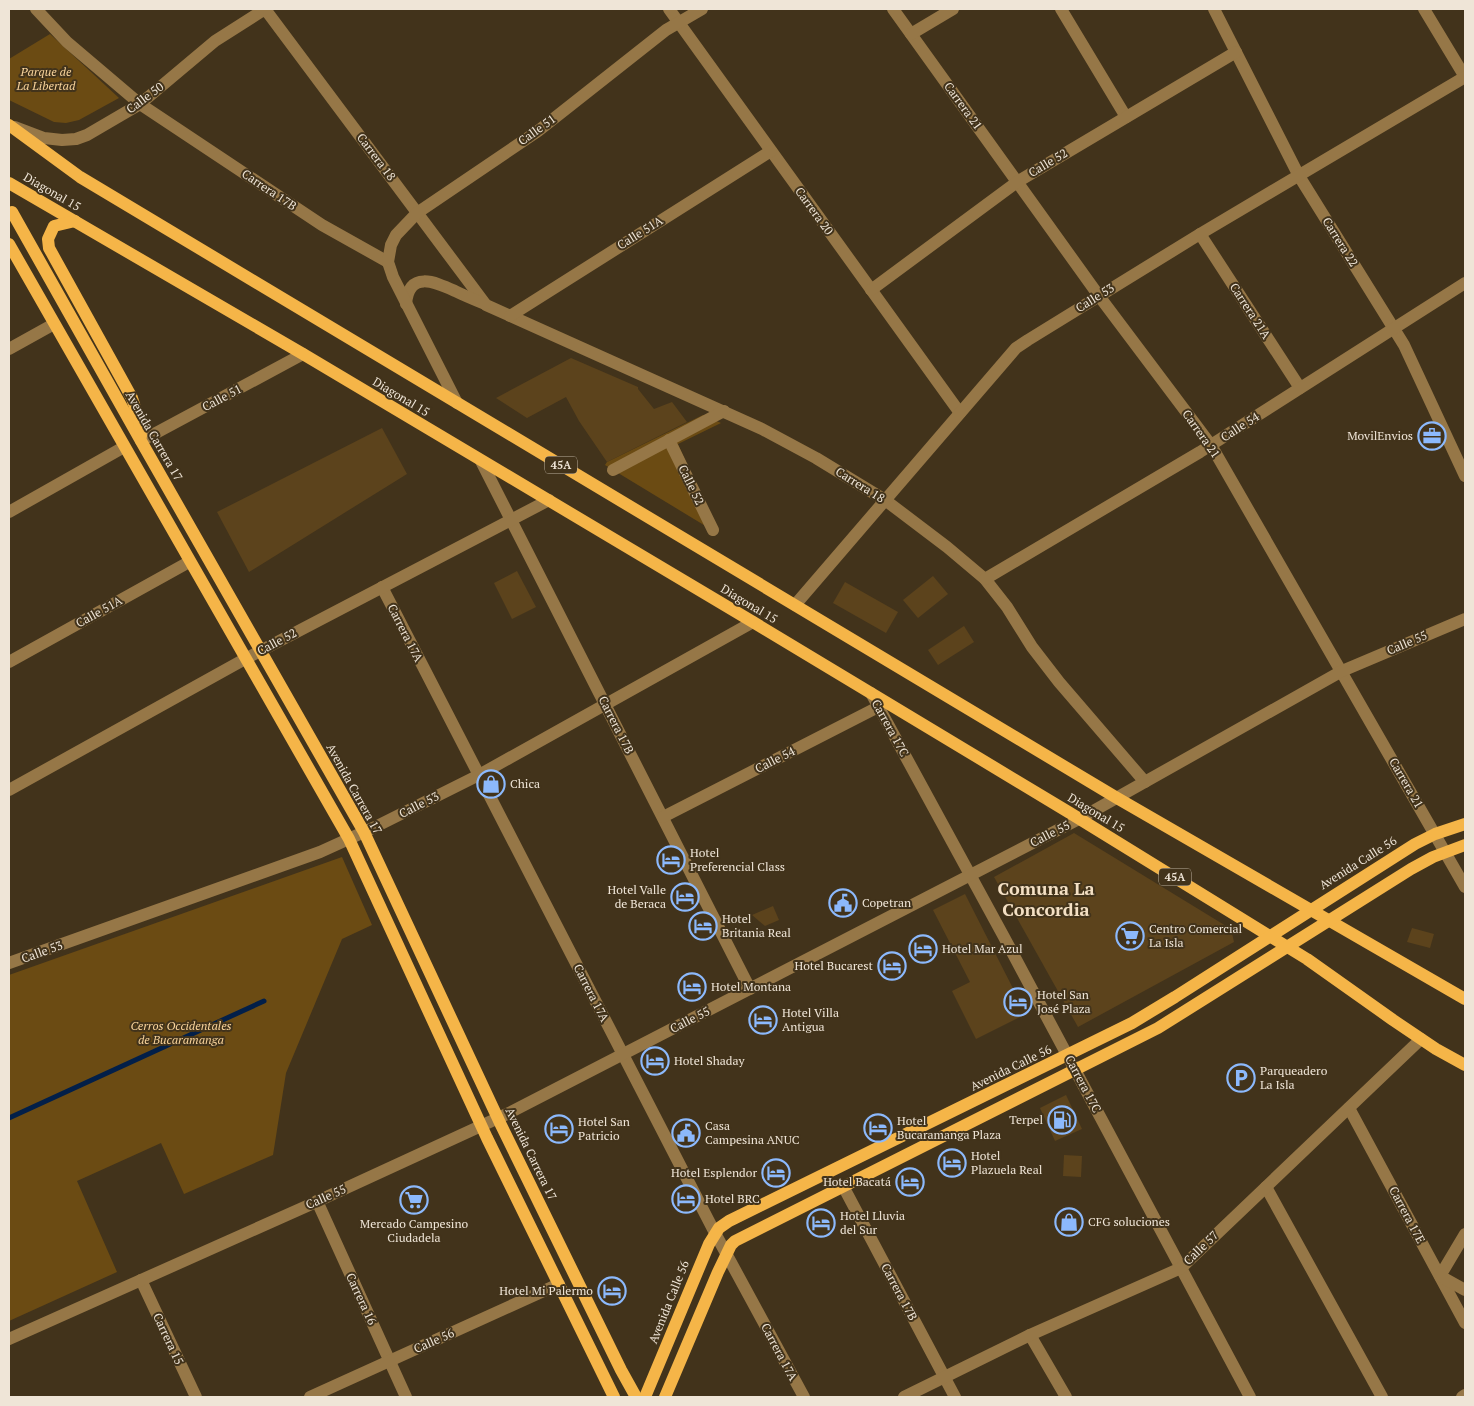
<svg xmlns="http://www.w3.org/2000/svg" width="1474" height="1406" font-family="'PT Serif',serif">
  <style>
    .green { fill: #6b4b13 }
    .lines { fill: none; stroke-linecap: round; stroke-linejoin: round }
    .stream { stroke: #021f49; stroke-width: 5 }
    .building { fill: #5c431c }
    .minor { stroke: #967747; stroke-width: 12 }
    .major { stroke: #f5b548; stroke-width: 12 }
    .labels { text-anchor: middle; stroke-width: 4; stroke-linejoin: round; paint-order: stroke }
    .shield { fill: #42331b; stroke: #bbb09f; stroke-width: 1 }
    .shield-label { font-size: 11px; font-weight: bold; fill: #efe5d7 }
    .park-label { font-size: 12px; font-style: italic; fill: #f8d39b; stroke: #42331b }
    .street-label { font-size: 12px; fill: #efe5d7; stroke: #42331b }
    .poi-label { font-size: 12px; fill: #efe5d7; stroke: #42331b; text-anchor: start }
    .district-label { font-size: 18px; font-weight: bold; fill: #f4e0c4; stroke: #42331b }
  </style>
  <rect width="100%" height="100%" fill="#42331b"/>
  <!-- green -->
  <g class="green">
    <path d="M 50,34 L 119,98 L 79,120 L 66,123 L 54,122 L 9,100 L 9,59 Z"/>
    <path d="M 703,415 L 721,423 L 678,444 L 717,533 L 605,465 L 607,462 Z"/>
    <path d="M 342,857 L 372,925 L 342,939 L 286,1073 L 273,1155 L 184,1194 L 161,1143 L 77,1181 L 117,1272 L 9,1321 L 9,975 Z"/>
  </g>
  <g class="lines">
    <!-- stream -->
    <path class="stream" d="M 9,1118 L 264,1001"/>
  </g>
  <!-- building -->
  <g class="building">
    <path d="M 571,358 L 638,387 L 638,389 L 654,409 L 672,402 L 687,422 L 607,462 L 579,421 L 566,397 L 527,418 L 496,398 Z"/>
    <path d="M 382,428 L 407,474 L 249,572 L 217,512 Z"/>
    <path d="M 517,571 L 536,607 L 512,619 L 494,583 Z"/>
    <path d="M 933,576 L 948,594 L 918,618 L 903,600 Z"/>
    <path d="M 845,582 L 898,612 L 886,633 L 833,603 Z"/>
    <path d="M 964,626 L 974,642 L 938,665 L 928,650 Z"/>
    <path d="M 1074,833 L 1231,929 L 1234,942 L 1078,1027 L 994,877 Z"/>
    <path d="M 965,894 L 1026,1014 L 976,1039 L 952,991 L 970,982 L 933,910 Z"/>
    <path d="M 773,906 L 779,920 L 765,926 L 752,915 Z"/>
    <path d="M 1412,928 L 1434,934 L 1430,948 L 1407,942 Z"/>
    <path d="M 1066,1095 L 1082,1129 L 1055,1141 L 1040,1108 Z"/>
    <path d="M 1064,1155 L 1082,1156 L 1081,1177 L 1063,1176 Z"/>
  </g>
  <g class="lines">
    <!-- minor -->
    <g class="minor">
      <path d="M 36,9 L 67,42 L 140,104 L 322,225 L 388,262"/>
      <path d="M 669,9 L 960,413"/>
      <path d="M 893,9 L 1099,296 L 1211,445 L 1465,887"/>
      <path d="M 1061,9 L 1126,117"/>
      <path d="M 1214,9 L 1299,176 L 1404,345 L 1465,476"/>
      <path d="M 1424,9 L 1465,77"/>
      <path d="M 911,34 L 953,9"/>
      <path d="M 15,127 L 44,138 L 62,140 L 76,139 L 87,135 L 140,104 L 215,41 L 265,9 L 486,305 L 762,429 L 816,458 L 885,500 L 947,547 L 985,579 L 1007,607 L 1032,647 L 1059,682 L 1145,782"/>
      <path d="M 1200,234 L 1300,388"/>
      <path d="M 871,290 L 1017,182 L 1236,52"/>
      <path d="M 406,304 C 409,270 435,282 455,291 C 465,296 475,300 485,304"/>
      <path d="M 510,316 L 771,151"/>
      <path d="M 9,349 L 54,324"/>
      <path d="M 457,403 L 393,277 L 388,262 L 391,245 L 396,235 L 417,213 L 538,131 L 666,30 L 702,9"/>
      <path d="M 669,440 L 713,530"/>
      <path d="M 141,441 L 303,354"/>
      <path d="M 481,461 L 750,989"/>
      <path d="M 613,470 L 724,411"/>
      <path d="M 9,512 L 124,447"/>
      <path d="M 985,579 L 1200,452 L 1465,283"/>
      <path d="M 382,587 L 715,1233 L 804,1397"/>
      <path d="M 795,605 L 1016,348 L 1028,340 L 1200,234 L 1465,77"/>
      <path d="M 9,662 L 189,562"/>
      <path d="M 871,693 L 1004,937 L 1250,1397"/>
      <path d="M 9,790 L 245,659 L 549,500"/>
      <path d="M 663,817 L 886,703"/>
      <path d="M 9,963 L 320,852 L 375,827 L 479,775 L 753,622"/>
      <path d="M 1349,1108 L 1465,1323"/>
      <path d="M 843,1186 L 955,1397"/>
      <path d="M 1266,1187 L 1382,1397"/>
      <path d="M 317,1201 L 406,1397"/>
      <path d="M 1465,1234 L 1440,1276 L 1465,1290"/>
      <path d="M 141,1280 L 196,1397"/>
      <path d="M 1030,1335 L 1066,1397"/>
      <path d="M 9,1339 L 307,1206 L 509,1113 L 1079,819 L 1342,671 L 1465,619"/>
      <path d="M 310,1397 L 559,1284"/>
      <path d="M 904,1397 L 1030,1335 L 1181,1268 L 1421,1039"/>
      <path d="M 1462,1397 L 1465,1395"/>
    </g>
    <!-- major -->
    <g class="major">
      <path d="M 9,125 L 80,177 L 1117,798 L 1465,999"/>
      <path d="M 9,183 L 303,354 L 753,622 L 1070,813 L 1307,959 L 1393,1020 L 1436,1049 L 1465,1065"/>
      <path d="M 12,212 L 141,441 L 364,832 L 501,1125 L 621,1370 L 636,1397"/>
      <path d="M 75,221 L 54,226 L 48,239 L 49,248 L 132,398 L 139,420 L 141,436"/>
      <path d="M 9,244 L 349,839 L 487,1138 L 614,1397"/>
      <path d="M 645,1397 L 709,1244 L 719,1228 L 729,1221 L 1132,1023 L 1175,997 L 1415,844 L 1435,834 L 1465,824"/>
      <path d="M 665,1397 L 718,1272 L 731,1245 L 735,1241 L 1158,1028 L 1411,869 L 1433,857 L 1465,845"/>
    </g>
  </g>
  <!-- icons -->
  <defs>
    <g id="office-ring" transform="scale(1.4375)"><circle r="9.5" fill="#42331b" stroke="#8cb9fc" stroke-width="1.5"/><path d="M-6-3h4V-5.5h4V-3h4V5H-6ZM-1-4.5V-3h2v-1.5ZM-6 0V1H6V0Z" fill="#8cb9fc"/></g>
    <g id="shop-ring" transform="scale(1.4375)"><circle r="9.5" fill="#42331b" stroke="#8cb9fc" stroke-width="1.5"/><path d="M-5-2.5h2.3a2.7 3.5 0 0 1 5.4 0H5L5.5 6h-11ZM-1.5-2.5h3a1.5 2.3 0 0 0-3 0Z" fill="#8cb9fc"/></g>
    <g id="hotel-ring" transform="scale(1.4375)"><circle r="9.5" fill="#42331b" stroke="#8cb9fc" stroke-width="1.5"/><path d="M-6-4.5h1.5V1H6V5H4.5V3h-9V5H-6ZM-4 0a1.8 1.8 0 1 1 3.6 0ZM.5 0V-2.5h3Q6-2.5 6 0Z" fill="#8cb9fc"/></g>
    <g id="civic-ring" transform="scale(1.4375)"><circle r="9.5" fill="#42331b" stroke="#8cb9fc" stroke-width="1.5"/><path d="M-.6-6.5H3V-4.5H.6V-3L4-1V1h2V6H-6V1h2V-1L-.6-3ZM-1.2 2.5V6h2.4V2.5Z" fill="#8cb9fc"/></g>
    <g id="supermarket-ring" transform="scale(1.4375)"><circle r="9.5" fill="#42331b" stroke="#8cb9fc" stroke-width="1.5"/><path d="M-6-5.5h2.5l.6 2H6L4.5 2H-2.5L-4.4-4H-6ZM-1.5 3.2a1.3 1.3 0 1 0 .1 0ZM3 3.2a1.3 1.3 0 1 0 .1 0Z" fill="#8cb9fc"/></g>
    <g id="parking-ring" transform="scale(1.4375)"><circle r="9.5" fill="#42331b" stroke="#8cb9fc" stroke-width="1.5"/><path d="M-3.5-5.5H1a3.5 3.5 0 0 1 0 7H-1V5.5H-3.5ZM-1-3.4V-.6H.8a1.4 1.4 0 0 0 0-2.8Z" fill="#8cb9fc"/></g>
    <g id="fuel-ring" transform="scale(1.4375)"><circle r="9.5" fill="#42331b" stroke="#8cb9fc" stroke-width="1.5"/><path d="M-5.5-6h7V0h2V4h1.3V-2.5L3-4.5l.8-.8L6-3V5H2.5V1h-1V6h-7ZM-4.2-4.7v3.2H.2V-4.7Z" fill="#8cb9fc"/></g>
  </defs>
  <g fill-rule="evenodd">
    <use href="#office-ring" x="1432" y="436"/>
    <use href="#shop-ring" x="491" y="784"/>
    <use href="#hotel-ring" x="671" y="860"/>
    <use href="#hotel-ring" x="685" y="897"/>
    <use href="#civic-ring" x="843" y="903"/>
    <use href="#hotel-ring" x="703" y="926"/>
    <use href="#supermarket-ring" x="1130" y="936"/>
    <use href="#hotel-ring" x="923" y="949"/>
    <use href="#hotel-ring" x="892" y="966"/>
    <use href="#hotel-ring" x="692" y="987"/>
    <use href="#hotel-ring" x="1018" y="1002"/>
    <use href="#hotel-ring" x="763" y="1020"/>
    <use href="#hotel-ring" x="655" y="1061"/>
    <use href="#parking-ring" x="1241" y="1078"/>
    <use href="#fuel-ring" x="1062" y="1120"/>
    <use href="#hotel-ring" x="878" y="1128"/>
    <use href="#hotel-ring" x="559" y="1129"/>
    <use href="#civic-ring" x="686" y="1133"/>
    <use href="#hotel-ring" x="952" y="1163"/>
    <use href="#hotel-ring" x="776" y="1173"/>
    <use href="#hotel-ring" x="910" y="1182"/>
    <use href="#hotel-ring" x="686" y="1199"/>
    <use href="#supermarket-ring" x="414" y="1200"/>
    <use href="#shop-ring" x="1069" y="1222"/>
    <use href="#hotel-ring" x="821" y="1223"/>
    <use href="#hotel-ring" x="612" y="1291"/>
  </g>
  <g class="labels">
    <!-- shield labels -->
    <g class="shield">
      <rect x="545" y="456.5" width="32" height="17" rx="4"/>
      <rect x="1159" y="868.5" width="32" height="17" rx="4"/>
    </g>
    <g class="shield-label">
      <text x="561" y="469">45A</text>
      <text x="1175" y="881">45A</text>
    </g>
    <!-- park labels -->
    <g class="park-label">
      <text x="46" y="76">Parque de<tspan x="46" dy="14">La Libertad</tspan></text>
      <text x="181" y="1030">Cerros Occidentales<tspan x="181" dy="14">de Bucaramanga</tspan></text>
    </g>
    <!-- street labels -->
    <g class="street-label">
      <text transform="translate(145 98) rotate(-37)" y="4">Calle 50</text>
      <text transform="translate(963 106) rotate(54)" y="4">Carrera 21</text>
      <text transform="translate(537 130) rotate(-36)" y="4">Calle 51</text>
      <text transform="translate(376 157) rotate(53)" y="4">Carrera 18</text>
      <text transform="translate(1048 163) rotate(-31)" y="4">Calle 52</text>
      <text transform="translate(269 190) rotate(34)" y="4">Carrera 17B</text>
      <text transform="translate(52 192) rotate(30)" y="4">Diagonal 15</text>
      <text transform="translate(814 211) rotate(54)" y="4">Carrera 20</text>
      <text transform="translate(640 233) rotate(-32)" y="4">Calle 51A</text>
      <text transform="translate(1340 242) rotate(58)" y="4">Carrera 22</text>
      <text transform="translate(1095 298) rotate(-32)" y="4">Calle 53</text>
      <text transform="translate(1250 311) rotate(57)" y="4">Carrera 21A</text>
      <text transform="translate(401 397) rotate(31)" y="4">Diagonal 15</text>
      <text transform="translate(222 398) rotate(-28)" y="4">Calle 51</text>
      <text transform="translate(1240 427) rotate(-33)" y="4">Calle 54</text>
      <text transform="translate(1201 434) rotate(55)" y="4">Carrera 21</text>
      <text transform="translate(154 436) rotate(60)" y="4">Avenida Carrera 17</text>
      <text transform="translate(691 485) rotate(64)" y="4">Calle 52</text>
      <text transform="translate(860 485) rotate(32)" y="4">Carrera 18</text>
      <text transform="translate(749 604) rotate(31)" y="4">Diagonal 15</text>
      <text transform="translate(99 612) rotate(-29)" y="4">Calle 51A</text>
      <text transform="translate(405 633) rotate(63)" y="4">Carrera 17A</text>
      <text transform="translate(277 642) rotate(-28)" y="4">Calle 52</text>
      <text transform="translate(1407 643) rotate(-23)" y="4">Calle 55</text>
      <text transform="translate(616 725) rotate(63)" y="4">Carrera 17B</text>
      <text transform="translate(890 728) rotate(61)" y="4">Carrera 17C</text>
      <text transform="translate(775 760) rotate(-27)" y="4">Calle 54</text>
      <text transform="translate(1406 783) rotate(60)" y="4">Carrera 21</text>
      <text transform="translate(354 789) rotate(61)" y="4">Avenida Carrera 17</text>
      <text transform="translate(419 805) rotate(-27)" y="4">Calle 53</text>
      <text transform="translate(1096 813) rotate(31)" y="4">Diagonal 15</text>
      <text transform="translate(1050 834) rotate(-27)" y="4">Calle 55</text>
      <text transform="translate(1358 863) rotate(-32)" y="4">Avenida Calle 56</text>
      <text transform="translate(42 952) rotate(-20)" y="4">Calle 53</text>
      <text transform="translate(591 993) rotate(63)" y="4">Carrera 17A</text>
      <text transform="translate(690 1020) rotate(-27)" y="4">Calle 55</text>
      <text transform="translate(1011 1068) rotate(-26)" y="4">Avenida Calle 56</text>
      <text transform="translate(1083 1084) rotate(62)" y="4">Carrera 17C</text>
      <text transform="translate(531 1154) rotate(64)" y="4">Avenida Carrera 17</text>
      <text transform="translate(326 1197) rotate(-24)" y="4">Calle 55</text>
      <text transform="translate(1407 1215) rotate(62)" y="4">Carrera 17E</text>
      <text transform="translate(1201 1248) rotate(-44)" y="4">Calle 57</text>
      <text transform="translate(899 1292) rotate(62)" y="4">Carrera 17B</text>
      <text transform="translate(361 1299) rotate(65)" y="4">Carrera 16</text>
      <text transform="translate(669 1302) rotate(-68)" y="4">Avenida Calle 56</text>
      <text transform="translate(168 1339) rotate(65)" y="4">Carrera 15</text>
      <text transform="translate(434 1341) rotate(-24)" y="4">Calle 56</text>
      <text transform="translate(779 1352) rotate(62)" y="4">Carrera 17A</text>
    </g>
    <!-- poi labels -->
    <g class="poi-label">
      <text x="1413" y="440" text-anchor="end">MovilEnvios</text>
      <text x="510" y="788">Chica</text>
      <text x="690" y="857">Hotel<tspan x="690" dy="14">Preferencial Class</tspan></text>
      <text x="666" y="894" text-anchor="end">Hotel Valle<tspan x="666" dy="14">de Beraca</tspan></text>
      <text x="862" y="907">Copetran</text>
      <text x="722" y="923">Hotel<tspan x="722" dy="14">Britania Real</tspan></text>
      <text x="1149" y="933">Centro Comercial<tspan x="1149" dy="14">La Isla</tspan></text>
      <text x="942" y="953">Hotel Mar Azul</text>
      <text x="873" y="970" text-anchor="end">Hotel Bucarest</text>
      <text x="711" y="991">Hotel Montana</text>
      <text x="1037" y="999">Hotel San<tspan x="1037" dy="14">José Plaza</tspan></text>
      <text x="782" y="1017">Hotel Villa<tspan x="782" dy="14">Antigua</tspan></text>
      <text x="674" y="1065">Hotel Shaday</text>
      <text x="1260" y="1075">Parqueadero<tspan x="1260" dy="14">La Isla</tspan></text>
      <text x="1043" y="1124" text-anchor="end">Terpel</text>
      <text x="897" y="1125">Hotel<tspan x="897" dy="14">Bucaramanga Plaza</tspan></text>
      <text x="578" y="1126">Hotel San<tspan x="578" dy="14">Patricio</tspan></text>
      <text x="705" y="1130">Casa<tspan x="705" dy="14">Campesina ANUC</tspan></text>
      <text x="971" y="1160">Hotel<tspan x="971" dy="14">Plazuela Real</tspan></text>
      <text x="757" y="1177" text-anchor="end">Hotel Esplendor</text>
      <text x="891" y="1186" text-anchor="end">Hotel Bacatá</text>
      <text x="705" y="1203">Hotel BRC</text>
      <text x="840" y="1220">Hotel Lluvia<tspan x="840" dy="14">del Sur</tspan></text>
      <text x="1088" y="1226">CFG soluciones</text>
      <text x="414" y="1228" text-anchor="middle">Mercado Campesino<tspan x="414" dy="14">Ciudadela</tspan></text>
      <text x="593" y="1295" text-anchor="end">Hotel Mi Palermo</text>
    </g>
    <!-- district labels -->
    <g class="district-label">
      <text x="1046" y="895">Comuna La<tspan x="1046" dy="21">Concordia</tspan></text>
    </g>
  </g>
  <!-- border -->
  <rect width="1474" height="1406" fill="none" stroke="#efe5d7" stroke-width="20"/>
</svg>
